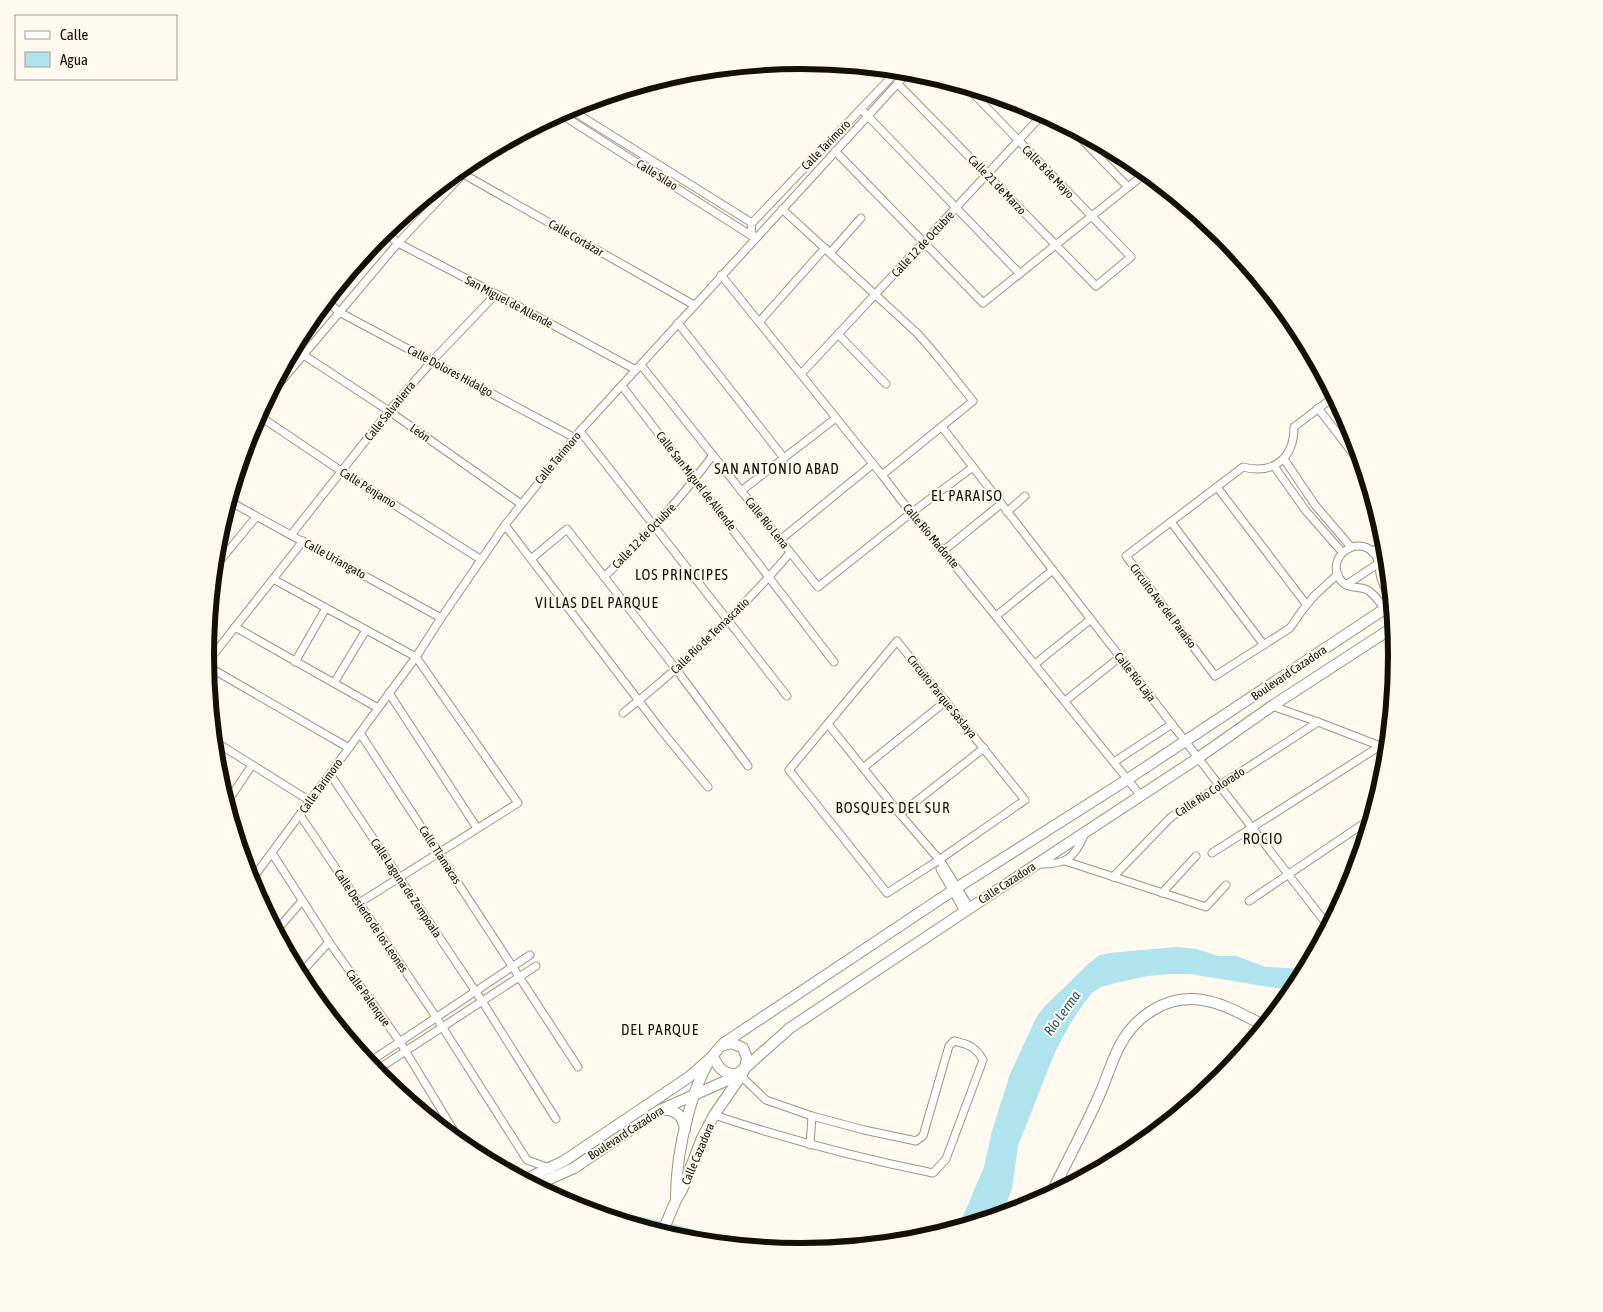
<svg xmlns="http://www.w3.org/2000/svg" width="1603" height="1312" font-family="'Asap Condensed',sans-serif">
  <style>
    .water { fill: #afe3ed }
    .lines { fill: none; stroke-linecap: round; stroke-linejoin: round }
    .street-casing { stroke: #a0927c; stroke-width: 9 }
    .secondary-casing { stroke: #a0927c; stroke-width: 12 }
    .street { stroke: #fff; stroke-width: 7 }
    .secondary { stroke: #fff; stroke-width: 10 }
    .labels { text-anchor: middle; stroke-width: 4; stroke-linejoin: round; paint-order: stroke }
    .street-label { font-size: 12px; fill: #140f07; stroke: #fff9ef }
    .water-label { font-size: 14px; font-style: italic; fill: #145964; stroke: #fff9ef }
    .quarter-label { font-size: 15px; letter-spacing: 1px; fill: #140f07; stroke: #fff9ef }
    .rim { fill: none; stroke: #140f07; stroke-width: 6 }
  </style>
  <rect width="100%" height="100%" fill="#fff9ef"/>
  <!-- water -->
  <g class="water">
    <path d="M 1177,947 L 1197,949 L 1218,956 L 1236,956 L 1266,967 L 1306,969 L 1294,991 L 1190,974 L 1169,974 L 1148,976 L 1116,983 L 1101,987 L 1093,992 L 1084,1003 L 1070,1024 L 1055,1052 L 1018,1146 L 1012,1189 L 1002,1215 L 958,1228 L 984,1167 L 992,1131 L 1010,1074 L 1036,1018 L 1043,1008 L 1088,964 L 1100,955 L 1109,953 Z"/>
    <path d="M 586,1210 C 641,1213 694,1228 746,1247 L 685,1240 Z"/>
  </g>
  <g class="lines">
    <!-- street casing -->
    <g class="street-casing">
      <g id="street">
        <path d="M 897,83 L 1096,286 L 1131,257 L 966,86"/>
        <path d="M 568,108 L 752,223"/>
        <path d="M 861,109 L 1020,274"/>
        <path d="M 559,113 L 755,238"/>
        <path d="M 1070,127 L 1128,187"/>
        <path d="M 835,151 L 983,303 L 1147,172"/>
        <path d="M 458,171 L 694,305"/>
        <path d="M 782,209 L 918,334 L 937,356 L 973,401 L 882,475"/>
        <path d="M 384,231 L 398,243 L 496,294 L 636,370"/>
        <path d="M 755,237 L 751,233 L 752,223 L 898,70"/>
        <path d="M 830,253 L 861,218"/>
        <path d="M 721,275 L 882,475 L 911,513 L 943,551 L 1141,796"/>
        <path d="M 326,300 L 339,312 L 575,438"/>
        <path d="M 759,322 L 825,248"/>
        <path d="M 678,323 L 784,458"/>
        <path d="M 838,334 L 886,384"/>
        <path d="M 293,348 L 389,411 L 521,504"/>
        <path d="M 641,365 L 818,587 L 911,513 L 973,467"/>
        <path d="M 801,374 L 1044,113"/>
        <path d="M 622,386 L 834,662"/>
        <path d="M 1335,396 L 1294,427 C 1294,458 1274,475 1243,467 L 1126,556 L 1215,676 L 1290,628 L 1301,612 L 1314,596 L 1338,574"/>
        <path d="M 267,398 L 398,243 L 481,155"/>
        <path d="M 1318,408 L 1364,468"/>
        <path d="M 258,415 L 341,471 L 480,559"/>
        <path d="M 942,427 L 1329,927"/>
        <path d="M 580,431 L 787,696"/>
        <path d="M 1284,459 L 1315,505 L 1351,547"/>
        <path d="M 1274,466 L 1306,511 L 1342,552"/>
        <path d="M 1217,487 L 1306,604"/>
        <path d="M 741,491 L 836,418"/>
        <path d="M 229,501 L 441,618"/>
        <path d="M 1007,512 L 1025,496"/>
        <path d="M 1171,522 L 1264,645"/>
        <path d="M 505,525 L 661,730 L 708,787"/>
        <path d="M 291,535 L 389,411 L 432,361 L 496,294"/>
        <path d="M 780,540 L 873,464"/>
        <path d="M 943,551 L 1001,504"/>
        <path d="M 1372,552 L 1386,542"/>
        <path d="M 531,559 L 567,529 L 676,669 L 748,766"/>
        <path d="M 214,568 L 256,517"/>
        <path d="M 604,577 C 644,539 680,500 713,455"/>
        <path d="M 273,579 L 416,657 L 518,803 L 359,903"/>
        <path d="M 1346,585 L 1379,563"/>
        <path d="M 1392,602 C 1387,593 1382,584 1380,574 C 1379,566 1379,558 1373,552 C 1356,535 1327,557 1339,578 C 1348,592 1360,584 1369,591 C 1380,599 1387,614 1394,625"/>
        <path d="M 996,616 L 1053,570"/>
        <path d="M 235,627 L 378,708"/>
        <path d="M 897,641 L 1025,800 L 936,862 L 887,893 L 789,770 Z"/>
        <path d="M 295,662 L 326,608"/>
        <path d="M 206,664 L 303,541"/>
        <path d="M 1035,664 L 1091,619"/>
        <path d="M 207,666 L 349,748"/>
        <path d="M 334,683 L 366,630"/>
        <path d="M 389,693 L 477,828"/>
        <path d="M 1065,701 L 1120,657"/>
        <path d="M 1272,706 L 1318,722 L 1388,749"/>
        <path d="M 623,713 C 684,665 739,612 790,553"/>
        <path d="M 828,724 L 900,814 L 942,863 L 970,908"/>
        <path d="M 360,733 L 578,1067"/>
        <path d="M 214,741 L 310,801"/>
        <path d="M 1114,762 L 1172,724"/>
        <path d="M 863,768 L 946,701"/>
        <path d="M 330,774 L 482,1001 L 556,1119"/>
        <path d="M 226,804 L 252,765"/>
        <path d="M 900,814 L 984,748"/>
        <path d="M 300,815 L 436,1017 L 527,1160 L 552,1169"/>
        <path d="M 272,853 L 329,942 L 400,1042 L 462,1144"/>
        <path d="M 1212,853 L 1380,746"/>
        <path d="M 1065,861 L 1206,907 L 1226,885"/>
        <path d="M 1036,864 C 1065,865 1074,860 1085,833"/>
        <path d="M 940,869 L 964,911"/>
        <path d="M 1113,877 L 1171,817 L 1318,722"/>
        <path d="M 250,882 L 416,657 L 441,618 L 505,525 L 580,431 L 909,71"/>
        <path d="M 1162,893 L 1196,856"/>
        <path d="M 1249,901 L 1372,818"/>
        <path d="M 1333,919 L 1372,820"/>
        <path d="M 276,931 L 302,901"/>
        <path d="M 299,975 L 329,942"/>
        <path d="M 368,1063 L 530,955"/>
        <path d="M 375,1071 L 536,966"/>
        <path d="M 714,1115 C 786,1139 859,1158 933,1173 L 946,1159 L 983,1060 C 976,1047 968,1044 954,1041 L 949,1046 L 923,1136 L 916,1141 L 864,1130 L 812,1116 L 766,1100 L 741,1076"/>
        <path d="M 810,1145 L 812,1116"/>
      </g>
    </g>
    <!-- secondary casing -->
    <g class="secondary-casing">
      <g id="secondary">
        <path d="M 661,1110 C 674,1108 683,1115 685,1129"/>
        <path d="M 524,1180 L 564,1161 L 689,1077 L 713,1056 C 718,1068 724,1075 737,1074"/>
        <path d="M 534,1186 L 574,1168 L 660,1110 L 730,1079 L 741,1071 L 745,1068 L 747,1058 L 743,1048 L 732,1043 L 723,1045"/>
        <path d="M 1050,1196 C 1066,1163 1084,1130 1099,1096 C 1106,1080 1111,1063 1119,1047 C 1134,1017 1167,994 1202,1000 C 1224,1003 1245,1016 1265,1026"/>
        <path d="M 676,1197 C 676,1155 692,1071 724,1043 L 958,887 L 1128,779 L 1392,604"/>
        <path d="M 662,1233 L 676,1200 L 682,1190 L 702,1138 L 714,1115 L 741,1076 L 745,1068 L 790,1028 L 970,908 L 1198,758 L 1272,706 L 1395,626"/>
      </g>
    </g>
    <!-- street -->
    <use href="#street" class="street"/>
    <!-- secondary -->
    <use href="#secondary" class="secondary"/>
  </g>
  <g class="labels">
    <!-- street labels -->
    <g class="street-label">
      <text transform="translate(826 145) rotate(-46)" y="4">Calle Tarimoro</text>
      <text transform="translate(1048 172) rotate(46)" y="4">Calle 8 de Mayo</text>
      <text transform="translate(657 175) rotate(32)" y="4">Calle Silao</text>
      <text transform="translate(997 185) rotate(46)" y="4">Calle 21 de Marzo</text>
      <text transform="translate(576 238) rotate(30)" y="4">Calle Cortázar</text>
      <text transform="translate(923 244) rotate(-47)" y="4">Calle 12 de Octubre</text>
      <text transform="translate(509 302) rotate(28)" y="4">San Miguel de Allende</text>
      <text transform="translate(450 371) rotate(28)" y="4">Calle Dolores Hidalgo</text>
      <text transform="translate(390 411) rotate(-51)" y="4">Calle Salvatierra</text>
      <text transform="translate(420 433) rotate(35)" y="4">León</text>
      <text transform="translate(558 458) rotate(-50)" y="4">Calle Tarimoro</text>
      <text transform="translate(696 481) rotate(52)" y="4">Calle San Miguel de Allende</text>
      <text transform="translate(368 488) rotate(32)" y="4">Calle Pénjamo</text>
      <text transform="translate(767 523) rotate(51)" y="4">Calle Río Lena</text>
      <text transform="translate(644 536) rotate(-46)" y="4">Calle 12 de Octubre</text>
      <text transform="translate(931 536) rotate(50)" y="4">Calle Río Madonte</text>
      <text transform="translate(335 559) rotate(29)" y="4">Calle Uriangato</text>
      <text transform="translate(1163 606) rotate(53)" y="4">Circuito Ave del Paraíso</text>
      <text transform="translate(710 636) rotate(-44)" y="4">Calle Río de Temascatio</text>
      <text transform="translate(1289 673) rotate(-34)" y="4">Boulevard Cazadora</text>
      <text transform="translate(1135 677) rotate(52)" y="4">Calle Río Laja</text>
      <text transform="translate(942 697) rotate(51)" y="4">Circuito Parque Saslaya</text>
      <text transform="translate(321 786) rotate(-54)" y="4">Calle Tarimoro</text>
      <text transform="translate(1210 792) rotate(-33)" y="4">Calle Río Colorado</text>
      <text transform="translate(440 855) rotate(57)" y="4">Calle Tlamacas</text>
      <text transform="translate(1007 883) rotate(-33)" y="4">Calle Cazadora</text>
      <text transform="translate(406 888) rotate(56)" y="4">Calle Laguna de Zempoala</text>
      <text transform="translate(371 921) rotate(56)" y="4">Calle Desierto de los Leones</text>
      <text transform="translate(368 998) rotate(54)" y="4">Calle Palenque</text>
      <text transform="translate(626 1133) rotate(-33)" y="4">Boulevard Cazadora</text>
      <text transform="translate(698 1154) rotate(-67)" y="4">Calle Cazadora</text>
    </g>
    <!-- water labels -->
    <g class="water-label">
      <text transform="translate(1062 1013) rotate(-54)" y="5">Río Lerma</text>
    </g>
    <!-- quarter labels -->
    <g class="quarter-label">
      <text x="777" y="474">SAN ANTONIO ABAD</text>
      <text x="967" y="501">EL PARAISO</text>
      <text x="682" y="580">LOS PRINCIPES</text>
      <text x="597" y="608">VILLAS DEL PARQUE</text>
      <text x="893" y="813">BOSQUES DEL SUR</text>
      <text x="1263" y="844">ROCIO</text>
      <text x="660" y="1035">DEL PARQUE</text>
    </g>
  </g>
  <!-- crop -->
  <path d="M0 0H1603V1312H0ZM214 656a587 587 0 1 1 1174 0a587 587 0 1 1-1174 0Z" fill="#fff9ef" fill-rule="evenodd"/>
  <path class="rim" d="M214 656a587 587 0 1 1 1174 0a587 587 0 1 1-1174 0Z"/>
  <!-- legend -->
  <rect x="15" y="15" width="162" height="65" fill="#fff9ef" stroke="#a19b92"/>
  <rect x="25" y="31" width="25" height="8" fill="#ffffff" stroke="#a19b92"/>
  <text x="60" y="40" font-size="15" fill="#140f07">Calle</text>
  <rect x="25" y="52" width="25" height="15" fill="#afe3ed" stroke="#a19b92"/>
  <text x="60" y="65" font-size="15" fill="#140f07">Agua</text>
</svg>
